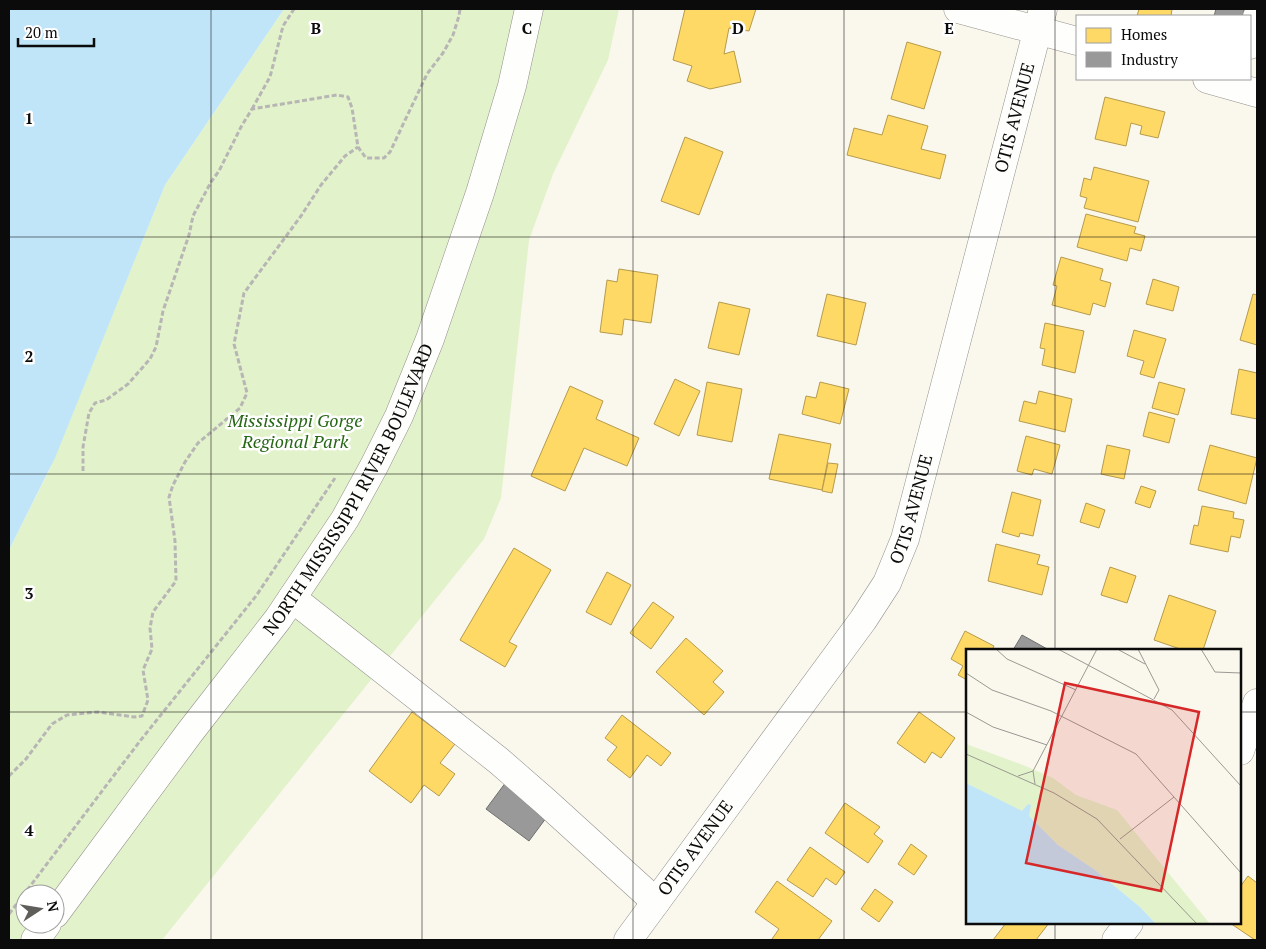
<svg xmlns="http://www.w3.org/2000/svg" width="1266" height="949" font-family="'PT Serif',serif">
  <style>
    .green { fill: #e2f2ca; fill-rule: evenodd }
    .water { fill: #c0e5f8 }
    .homes { fill: #ffd966; stroke: #b69b4b }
    .industry { fill: #999; stroke: #6e6e6e }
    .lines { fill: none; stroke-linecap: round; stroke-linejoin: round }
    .minor-casing { stroke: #93918d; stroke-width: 29 }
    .path { stroke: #b7b6b5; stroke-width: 3; stroke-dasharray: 5 2.5; stroke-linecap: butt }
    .minor { stroke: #fefefc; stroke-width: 28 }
    .grid { fill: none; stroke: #0b0b0b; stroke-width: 1; stroke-opacity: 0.55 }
    .labels { text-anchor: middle; stroke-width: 5; stroke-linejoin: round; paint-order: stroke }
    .street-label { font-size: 18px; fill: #0b0b0b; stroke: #fff }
    .park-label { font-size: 18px; font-style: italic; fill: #276716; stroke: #fff }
    .inset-road { fill: none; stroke: #9a9993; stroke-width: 1 }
    .view { fill: #d62828; fill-opacity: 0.15; stroke: #d62828; stroke-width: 2.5 }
    .inset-edge { fill: none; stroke: #0b0b0b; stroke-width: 2.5 }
    .grid-label { font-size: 16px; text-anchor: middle; font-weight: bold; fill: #0b0b0b; stroke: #fff; stroke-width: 5; stroke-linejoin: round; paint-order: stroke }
  </style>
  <rect width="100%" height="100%" fill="#faf7ed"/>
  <!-- green -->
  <path class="green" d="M 284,9 L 619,9 L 608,60 L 553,174 L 529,240 L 501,498 L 484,539 L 162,940 L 9,940 L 9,550 L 49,471 L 165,185 ZM 25,894 L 55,894 L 55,924 L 25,924 Z"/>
  <!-- water -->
  <path class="water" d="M 9,9 L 284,9 L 165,185 L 55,458 L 9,550 Z"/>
  <!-- homes -->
  <g class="homes">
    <path d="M 685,9 L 756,9 L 749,31 L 729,28 L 724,54 L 734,51 L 741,82 L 710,89 L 687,81 L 692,66 L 673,60 Z"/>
    <path d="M 1139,9 L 1172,9 L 1171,16 L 1137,16 Z"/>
    <path d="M 907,42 L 941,52 L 924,109 L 891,99 Z"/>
    <path d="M 1105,97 L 1165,112 L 1158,138 L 1140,134 L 1142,126 L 1131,123 L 1126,146 L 1095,139 Z"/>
    <path d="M 888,115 L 928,126 L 921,149 L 946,155 L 940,179 L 847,155 L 854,128 L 882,135 Z"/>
    <path d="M 685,137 L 723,152 L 699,215 L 661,201 Z"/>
    <path d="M 1094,167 L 1149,181 L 1138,222 L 1084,208 L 1087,198 L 1080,196 L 1084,178 L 1091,180 Z"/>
    <path d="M 1086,214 L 1136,227 L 1134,233 L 1145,236 L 1141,251 L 1130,248 L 1127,261 L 1077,247 Z"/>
    <path d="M 1061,257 L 1103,269 L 1100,280 L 1111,283 L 1105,307 L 1093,303 L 1090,315 L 1052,305 L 1057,286 L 1053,285 Z"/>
    <path d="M 619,269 L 658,275 L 651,323 L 624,319 L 622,335 L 600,332 L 607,280 L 617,282 Z"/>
    <path d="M 1153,279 L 1179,287 L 1173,311 L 1146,304 Z"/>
    <path d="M 827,294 L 866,303 L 856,345 L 817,336 Z"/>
    <path d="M 1253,294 L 1257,295 L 1257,345 L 1240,340 Z"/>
    <path d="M 719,302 L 750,309 L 739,355 L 708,348 Z"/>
    <path d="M 1045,323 L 1084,331 L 1075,373 L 1042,365 L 1045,349 L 1040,348 Z"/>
    <path d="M 1134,330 L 1166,339 L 1154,378 L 1140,374 L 1144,361 L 1127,356 Z"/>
    <path d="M 1239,369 L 1257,373 L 1257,419 L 1231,414 Z"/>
    <path d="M 675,379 L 700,391 L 679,436 L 654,424 Z"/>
    <path d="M 707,382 L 742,389 L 732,442 L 697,435 Z"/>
    <path d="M 820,382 L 849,389 L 840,424 L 802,414 L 806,396 L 816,398 Z"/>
    <path d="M 1159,382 L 1185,389 L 1178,415 L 1152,408 Z"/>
    <path d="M 570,386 L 603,401 L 596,419 L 639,438 L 627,466 L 584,448 L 565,491 L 531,476 Z"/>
    <path d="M 1039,391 L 1072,399 L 1065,432 L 1019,421 L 1024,401 L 1036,404 Z"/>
    <path d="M 1149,412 L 1175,419 L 1169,443 L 1143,436 Z"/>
    <path d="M 779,434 L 831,444 L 822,490 L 769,479 Z"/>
    <path d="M 1026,436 L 1060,445 L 1052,474 L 1034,469 L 1032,475 L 1017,471 Z"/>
    <path d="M 1107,445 L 1130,450 L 1124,479 L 1101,474 Z"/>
    <path d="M 1210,445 L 1257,458 L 1246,504 L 1198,490 Z"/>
    <path d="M 828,463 L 838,464 L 832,493 L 822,491 Z"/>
    <path d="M 1141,486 L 1156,491 L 1150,508 L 1135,503 Z"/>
    <path d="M 1012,492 L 1041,500 L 1033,536 L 1020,533 L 1019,537 L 1002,532 Z"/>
    <path d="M 1086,503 L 1105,510 L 1099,528 L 1080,522 Z"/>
    <path d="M 1202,506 L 1234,512 L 1233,518 L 1244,520 L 1240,538 L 1231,536 L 1228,552 L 1190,544 L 1194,525 L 1198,526 Z"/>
    <path d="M 996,544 L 1040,555 L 1037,564 L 1049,567 L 1042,595 L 988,581 Z"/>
    <path d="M 514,548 L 551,570 L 509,642 L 517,646 L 505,667 L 460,640 Z"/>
    <path d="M 1110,567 L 1136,576 L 1127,603 L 1101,595 Z"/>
    <path d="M 607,572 L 631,585 L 611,625 L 586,612 Z"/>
    <path d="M 1169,595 L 1216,611 L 1203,650 L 1183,650 L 1154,640 Z"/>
    <path d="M 653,602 L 674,617 L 651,649 L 630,633 Z"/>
    <path d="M 965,631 L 994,646 L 992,650 L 967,650 L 967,680 L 958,675 L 963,666 L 951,659 Z"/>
    <path d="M 686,638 L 723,671 L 713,682 L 724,692 L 704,715 L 656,672 Z"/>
    <path d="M 412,712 L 455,744 L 440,763 L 455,774 L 439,796 L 424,785 L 411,803 L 369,771 Z"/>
    <path d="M 919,712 L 955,738 L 941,758 L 932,752 L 925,763 L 897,743 Z"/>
    <path d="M 622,715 L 671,753 L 661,766 L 647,755 L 630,778 L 607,760 L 617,747 L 605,738 Z"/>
    <path d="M 845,803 L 880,827 L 874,834 L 883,841 L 868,863 L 825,833 Z"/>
    <path d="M 911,844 L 927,856 L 914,875 L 898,864 Z"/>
    <path d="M 810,847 L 845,872 L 836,885 L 826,878 L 813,897 L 787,880 Z"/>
    <path d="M 1248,876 L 1257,883 L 1257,940 L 1255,940 L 1230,923 L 1240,923 L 1240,887 Z"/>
    <path d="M 777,881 L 832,921 L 818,940 L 775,940 L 772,939 L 779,929 L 755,912 Z"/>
    <path d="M 875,889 L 893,902 L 879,922 L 861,909 Z"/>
    <path d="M 1006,923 L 1049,923 L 1036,940 L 993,940 Z"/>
  </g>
  <!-- industry -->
  <g class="industry">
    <path d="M 1216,9 L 1244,9 L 1243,16 L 1214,16 Z"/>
    <path d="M 1022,635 L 1049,650 L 1013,650 Z"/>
    <path d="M 509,778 L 552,810 L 529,841 L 486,809 Z"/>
  </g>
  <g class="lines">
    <!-- minor casing -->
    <g class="minor-casing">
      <g id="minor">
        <path d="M 958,9 L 1077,41"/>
        <path d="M 1250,45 L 1257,17"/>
        <path d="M 1207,79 L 1257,93"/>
        <path d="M 292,598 L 499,761 L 546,802 L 656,902"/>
        <path d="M 1240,751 L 1257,703"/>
        <path id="s1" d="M 55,914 L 190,732 L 278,619 L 345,519 L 374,466 L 399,416 L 430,339 L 480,193 L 512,86 L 529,9"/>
        <path d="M 35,940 L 47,924"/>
        <path id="s2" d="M 628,940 L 863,620 L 887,583 L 905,539 L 1043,9"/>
        <path d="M 1116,940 L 1129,923"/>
      </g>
    </g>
    <!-- path -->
    <g class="path">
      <path d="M 252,109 L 270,77 L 283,26 L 294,9"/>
      <path d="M 83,471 L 83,447 L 89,413 L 95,403 L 106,400 L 128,384 L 150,359 L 156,347 L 163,311 L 189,235 L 193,216 L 211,182 L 219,171 L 241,127 L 252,109 L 337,95 L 348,97 L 352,108 L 358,147 L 366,158 L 384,158 L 390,152 L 427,74 L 443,53 L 453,35 L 459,16 L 460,9"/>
      <path d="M 9,776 L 26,759 L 52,724 L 67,715 L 98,712 L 134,717 L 142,716 L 148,700 L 143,670 L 152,649 L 150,628 L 153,612 L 176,581 L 175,541 L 169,497 L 173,485 L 185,462 L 198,443 L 240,408 L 247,393 L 234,344 L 244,293 L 301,216 L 321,185 L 345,156 L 358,147"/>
      <path d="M 9,914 L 140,741 L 256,596 L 335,478"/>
    </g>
    <!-- minor -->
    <use href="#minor" class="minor"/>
  </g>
  <!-- grid -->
  <path class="grid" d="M 211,9 L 211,940M 422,9 L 422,940M 633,9 L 633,940M 844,9 L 844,940M 1055,9 L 1055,650M 9,237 L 1257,237M 9,474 L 1257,474M 9,712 L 967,712M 1240,712 L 1257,712M 1055,923 L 1055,940"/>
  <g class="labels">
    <!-- street labels -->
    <g class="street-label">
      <text dy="6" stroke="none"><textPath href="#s2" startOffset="924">OTIS AVENUE</textPath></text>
      <text dy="6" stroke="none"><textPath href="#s1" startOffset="518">NORTH MISSISSIPPI RIVER BOULEVARD</textPath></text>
      <text dy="6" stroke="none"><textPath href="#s2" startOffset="519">OTIS AVENUE</textPath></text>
      <text dy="6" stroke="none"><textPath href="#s2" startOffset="114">OTIS AVENUE</textPath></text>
    </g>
    <!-- park labels -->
    <g class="park-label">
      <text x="295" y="427">Mississippi Gorge<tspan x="295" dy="21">Regional Park</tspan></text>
    </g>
  </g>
  <!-- overview -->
  <g transform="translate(966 649)">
    <rect width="275" height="275" fill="#faf7ed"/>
    <path d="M 0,95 L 57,116 L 87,129 L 110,146 L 151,161 L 244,275 L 190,275 L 174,258 L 129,221 L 92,196 L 63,167 L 0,134 Z" fill="#e2f2ca"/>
    <path d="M 0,134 L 56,162 L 62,155 L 65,156 L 63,167 L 92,196 L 129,221 L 174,258 L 190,275 L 0,275 Z" fill="#c0e5f8"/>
    <path class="inset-road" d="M 30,0 L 41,10 L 110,41M 92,0 L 206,61 L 275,137M 172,0 L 193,41 L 188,50M 235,0 L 249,23 L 275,24M 153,1 L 179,15M 0,24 L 26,41 L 85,62 L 170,105 L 275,224M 0,63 L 27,78 L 81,96M 0,105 L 88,144 L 131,170 L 231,275M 52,127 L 67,122M 69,135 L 67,122 L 131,0M 154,190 L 208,148"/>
    <path class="view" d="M 99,34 L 233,63 L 195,242 L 60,214 Z"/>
    <rect width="275" height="275" class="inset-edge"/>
  </g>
  <g class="grid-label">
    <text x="316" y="34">B</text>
    <text x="527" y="34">C</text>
    <text x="738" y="34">D</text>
    <text x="949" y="34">E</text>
    <text x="29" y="124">1</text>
    <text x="29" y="362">2</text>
    <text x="29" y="599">3</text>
    <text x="29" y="836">4</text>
  </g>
  <!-- border -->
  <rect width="1266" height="949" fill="none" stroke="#0b0b0b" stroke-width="20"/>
  <!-- legend -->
  <rect x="1076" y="15" width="175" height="65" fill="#ffffff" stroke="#9d9d9d"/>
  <rect x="1086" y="28" width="25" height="15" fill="#ffd966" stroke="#9d9d9d"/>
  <text x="1121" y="40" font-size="15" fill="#0b0b0b">Homes</text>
  <rect x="1086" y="52" width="25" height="15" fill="#999999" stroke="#9d9d9d"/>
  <text x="1121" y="65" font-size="15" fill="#0b0b0b">Industry</text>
  <!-- north arrow -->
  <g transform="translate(40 909) rotate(78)"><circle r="24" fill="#ffffff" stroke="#9d9d9d"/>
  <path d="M0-4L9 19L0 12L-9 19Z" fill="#5f5e5a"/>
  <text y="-8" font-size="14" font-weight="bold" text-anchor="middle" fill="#0b0b0b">N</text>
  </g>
  <!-- scale -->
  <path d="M18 38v8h76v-8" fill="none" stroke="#0b0b0b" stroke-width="2.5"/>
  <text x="25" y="38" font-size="15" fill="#0b0b0b" stroke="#ffffff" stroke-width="4" paint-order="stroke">20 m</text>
</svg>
